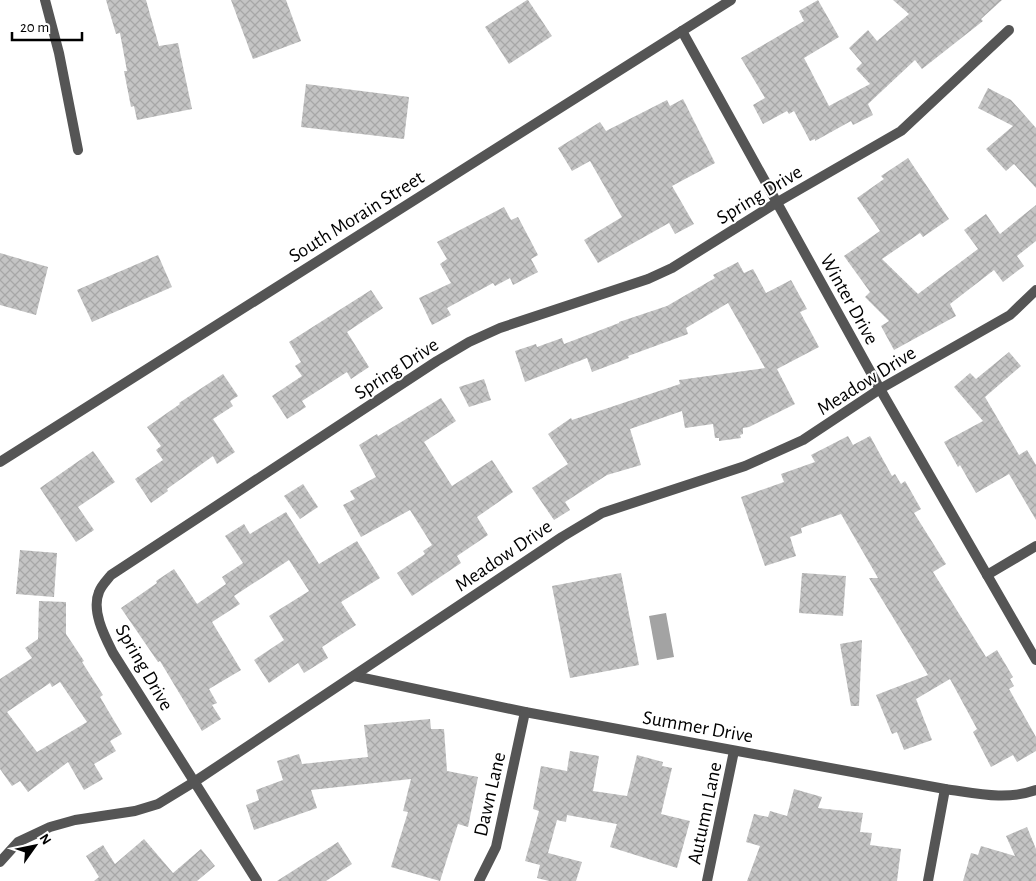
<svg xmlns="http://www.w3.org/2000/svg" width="1036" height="881" font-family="'Alegreya Sans',sans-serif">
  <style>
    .water { fill: #a3a3a3 }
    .building { fill: url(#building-cross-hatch); fill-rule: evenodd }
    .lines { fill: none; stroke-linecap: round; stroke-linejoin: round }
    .street { stroke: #555; stroke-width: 10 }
    .labels { text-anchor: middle; stroke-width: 4; stroke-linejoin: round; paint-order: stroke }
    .street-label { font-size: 20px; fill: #000; stroke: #fff }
  </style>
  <defs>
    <pattern id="building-cross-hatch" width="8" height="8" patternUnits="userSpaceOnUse" patternTransform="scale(1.25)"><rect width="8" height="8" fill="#c4c4c4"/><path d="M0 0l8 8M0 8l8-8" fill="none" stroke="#a7a7a7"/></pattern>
  </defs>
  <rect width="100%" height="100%" fill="#fff"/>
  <!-- water -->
  <path class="water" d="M 666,613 L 674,657 L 657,660 L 649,616 Z"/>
  <!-- building -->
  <g class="building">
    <path d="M 106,0 L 146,0 L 159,46 L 178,43 L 192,109 L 137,120 L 134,106 L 131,107 L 124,71 L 127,71 L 120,33 L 116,34 Z"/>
    <path d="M 231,0 L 286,0 L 301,41 L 253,59 Z"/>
    <path d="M 527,0 L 528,0 L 552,36 L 509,64 L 485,27 Z"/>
    <path d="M 818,0 L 839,37 L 804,58 L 829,106 L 870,84 L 856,69 L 862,63 L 849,48 L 868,30 L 877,41 L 909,14 L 893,0 L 1002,0 L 981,19 L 983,21 L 922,69 L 915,60 L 868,104 L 873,115 L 853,125 L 851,121 L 815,141 L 815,139 L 810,141 L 794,111 L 789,114 L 787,111 L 763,124 L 753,105 L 765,98 L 741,58 L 804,21 L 799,11 Z"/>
    <path d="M 306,84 L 409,97 L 404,139 L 301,127 Z"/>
    <path d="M 988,88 L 1011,100 L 1036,128 L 1036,188 L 1014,164 L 1006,171 L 986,149 L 1013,126 L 978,108 Z"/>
    <path d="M 683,99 L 715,163 L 672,186 L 694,224 L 675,234 L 669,223 L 598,263 L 584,240 L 622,217 L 590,161 L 572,171 L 558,148 L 600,122 L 606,131 L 667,100 L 670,106 Z"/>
    <path d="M 908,158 L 949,219 L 923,237 L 920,233 L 882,259 L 918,294 L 978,249 L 964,230 L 986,214 L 1000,234 L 1036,205 L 1036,241 L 1017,256 L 1024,266 L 1003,282 L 994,270 L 950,304 L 956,316 L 894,350 L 881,326 L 889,321 L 865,297 L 870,292 L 844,256 L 880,231 L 857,198 L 884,179 L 881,176 Z"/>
    <path d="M 504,207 L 511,220 L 518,217 L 538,255 L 531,259 L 538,272 L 513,285 L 510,278 L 495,286 L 493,283 L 447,308 L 451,315 L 432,325 L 419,298 L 451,283 L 440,264 L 447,259 L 437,242 Z"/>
    <path d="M 0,253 L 48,267 L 36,315 L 0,305 Z"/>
    <path d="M 158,255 L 172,287 L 92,322 L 77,290 Z"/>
    <path d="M 738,262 L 744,273 L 753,269 L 766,293 L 791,280 L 807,309 L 800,312 L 819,347 L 777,369 L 795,404 L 749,427 L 743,428 L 743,434 L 740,435 L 741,438 L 719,441 L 719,438 L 715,438 L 713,424 L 685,428 L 682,411 L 630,429 L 641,465 L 607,475 L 565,502 L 570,510 L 554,520 L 532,488 L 568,464 L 548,434 L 571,418 L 572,420 L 680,384 L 679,380 L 765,368 L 728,303 L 686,328 L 688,334 L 628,356 L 629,358 L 592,372 L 587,358 L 525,382 L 515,351 L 536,344 L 537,347 L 562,338 L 564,344 L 619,323 L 619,322 L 667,306 L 715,278 L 713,275 Z"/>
    <path d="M 371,290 L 383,308 L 347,332 L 369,367 L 351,379 L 347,372 L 302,401 L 306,407 L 287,419 L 272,396 L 302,376 L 295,366 L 301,362 L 289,342 Z"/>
    <path d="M 1009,352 L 1021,366 L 985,397 L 1019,455 L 1027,450 L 1036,465 L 1036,520 L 1009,474 L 976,493 L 960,465 L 958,467 L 944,442 L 983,421 L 954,387 L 970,373 L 976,379 Z"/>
    <path d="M 223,374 L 238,396 L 230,401 L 233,406 L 213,419 L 235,452 L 217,464 L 213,456 L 167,489 L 168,491 L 151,503 L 135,479 L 163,460 L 156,450 L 161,446 L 147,427 L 180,404 L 179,403 Z"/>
    <path d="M 484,379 L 491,400 L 469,407 L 459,387 Z"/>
    <path d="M 441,398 L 456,421 L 424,442 L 452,486 L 492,460 L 513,492 L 477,517 L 488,535 L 457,556 L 461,563 L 412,596 L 397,573 L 425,554 L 423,551 L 432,545 L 410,510 L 361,537 L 343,505 L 355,499 L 350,491 L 376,477 L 359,445 L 377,434 L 378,436 Z"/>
    <path d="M 848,436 L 853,445 L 870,436 L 892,476 L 895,474 L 901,484 L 905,481 L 921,509 L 914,513 L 946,564 L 933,572 L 986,657 L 997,650 L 1013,677 L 1010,679 L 1014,686 L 1009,689 L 1036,737 L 1036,751 L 1017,762 L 1013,755 L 991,767 L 973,732 L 977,729 L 950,679 L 916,699 L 932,740 L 904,750 L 897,732 L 892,734 L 876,695 L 928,675 L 869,578 L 878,578 L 841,514 L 801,528 L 802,533 L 790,537 L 796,556 L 765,566 L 741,497 L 784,482 L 781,474 L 815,462 L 811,455 Z"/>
    <path d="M 93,451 L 115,482 L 78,507 L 94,530 L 76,542 L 40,488 Z"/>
    <path d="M 303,484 L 318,507 L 300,519 L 284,496 Z"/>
    <path d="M 286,512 L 319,564 L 357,541 L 380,578 L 341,602 L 356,625 L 322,647 L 328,658 L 304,673 L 298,663 L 269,683 L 254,660 L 284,640 L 269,616 L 309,591 L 289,560 L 234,596 L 240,604 L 212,622 L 241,670 L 209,689 L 217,703 L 212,705 L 221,719 L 202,731 L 160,661 L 158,662 L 121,608 L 157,583 L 156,581 L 174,569 L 197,604 L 226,584 L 222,577 L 243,563 L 225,536 L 244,524 L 250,534 Z"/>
    <path d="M 20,550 L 57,553 L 54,597 L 16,594 Z"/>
    <path d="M 621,573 L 639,665 L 570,678 L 552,586 Z"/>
    <path d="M 802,573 L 846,576 L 843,616 L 799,613 Z"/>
    <path d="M 39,601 L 66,602 L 66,634 L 84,661 L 82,662 L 103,695 L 100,697 L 122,734 L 110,741 L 116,751 L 94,764 L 103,779 L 84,790 L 68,762 L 28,792 L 20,781 L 12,786 L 0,769 L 0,679 L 32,658 L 25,648 L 38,639 ZM 60,682 L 87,722 L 37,752 L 7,712 L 50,683 L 52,687 Z"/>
    <path d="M 862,640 L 859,706 L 851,706 L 840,644 Z"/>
    <path d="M 430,719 L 431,729 L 444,729 L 447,771 L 478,777 L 468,827 L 458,824 L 440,881 L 391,867 L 408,812 L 403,811 L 411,779 L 311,790 L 317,808 L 254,830 L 246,805 L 259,800 L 256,790 L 283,780 L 277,761 L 299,754 L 302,764 L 368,757 L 364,725 Z"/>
    <path d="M 570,751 L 599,756 L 593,791 L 627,796 L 637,755 L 663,762 L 662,766 L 672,768 L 661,814 L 690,821 L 677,868 L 610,847 L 617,824 L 567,815 L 566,822 L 557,820 L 548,853 L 582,862 L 576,881 L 549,881 L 537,878 L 540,865 L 525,861 L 539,811 L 533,809 L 541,766 L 567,771 Z"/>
    <path d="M 794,789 L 822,797 L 818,808 L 863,813 L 860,832 L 872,833 L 870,845 L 901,849 L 897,881 L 747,881 L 760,846 L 746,842 L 754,814 L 768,817 L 770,811 L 787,816 Z"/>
    <path d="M 1027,827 L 1036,849 L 1036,881 L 963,881 L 971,853 L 978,855 L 981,846 L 1015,856 L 1006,836 Z"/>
    <path d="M 144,839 L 173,873 L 201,849 L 215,866 L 197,881 L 94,881 L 99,877 L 86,856 L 103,845 L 115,864 Z"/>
    <path d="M 338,842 L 352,864 L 326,881 L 277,881 Z"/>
  </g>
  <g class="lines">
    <!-- street -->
    <g class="street">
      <path d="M 45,0 L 59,53 L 78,150"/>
      <path d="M 682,31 L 880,389 L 1036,660"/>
      <path d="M 0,462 L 731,0"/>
      <path d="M 987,575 L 1036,546"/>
      <path d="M 354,676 L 525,712 L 945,789 C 975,793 1006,801 1036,790"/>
      <path d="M 0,862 L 18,842 L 50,827 L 75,820 L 135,811 L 158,804 L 194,782 L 562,537 L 602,513 L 745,466 L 803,440 L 880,389 L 1010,315 L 1036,290"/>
      <path d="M 257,881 L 113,653 C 105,637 91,611 99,592 C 101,586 107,580 111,575 L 437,361 L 469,342 L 500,328 L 648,279 L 672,268 L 776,203 L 901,131 L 1009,30"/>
      <path d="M 479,881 L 496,847 L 525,712"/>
      <path d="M 707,881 L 734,751"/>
      <path d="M 928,881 L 945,789"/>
    </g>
  </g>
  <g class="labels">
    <!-- street labels -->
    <g class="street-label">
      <text transform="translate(759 194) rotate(-31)" y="7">Spring Drive</text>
      <text transform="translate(356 216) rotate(-32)" y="7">South Morain Street</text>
      <text transform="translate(850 299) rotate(61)" y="7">Winter Drive</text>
      <text transform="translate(396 368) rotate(-33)" y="7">Spring Drive</text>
      <text transform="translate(866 380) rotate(-32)" y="7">Meadow Drive</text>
      <text transform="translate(503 555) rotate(-34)" y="7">Meadow Drive</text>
      <text transform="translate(145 667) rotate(60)" y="7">Spring Drive</text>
      <text transform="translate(698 726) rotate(10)" y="7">Summer Drive</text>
      <text transform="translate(489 794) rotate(-77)" y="7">Dawn Lane</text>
      <text transform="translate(704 813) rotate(-78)" y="7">Autumn Lane</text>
    </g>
  </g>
  <!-- north arrow -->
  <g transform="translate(35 846) rotate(57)" stroke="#ffffff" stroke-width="4" paint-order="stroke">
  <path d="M0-4L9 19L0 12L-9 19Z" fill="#000000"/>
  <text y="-8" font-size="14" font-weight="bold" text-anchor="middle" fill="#000000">N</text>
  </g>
  <!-- scale -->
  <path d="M12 32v8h70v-8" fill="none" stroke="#000000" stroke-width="2.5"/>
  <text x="20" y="32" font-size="15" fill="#000000" stroke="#ffffff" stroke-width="4" paint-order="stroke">20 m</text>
</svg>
